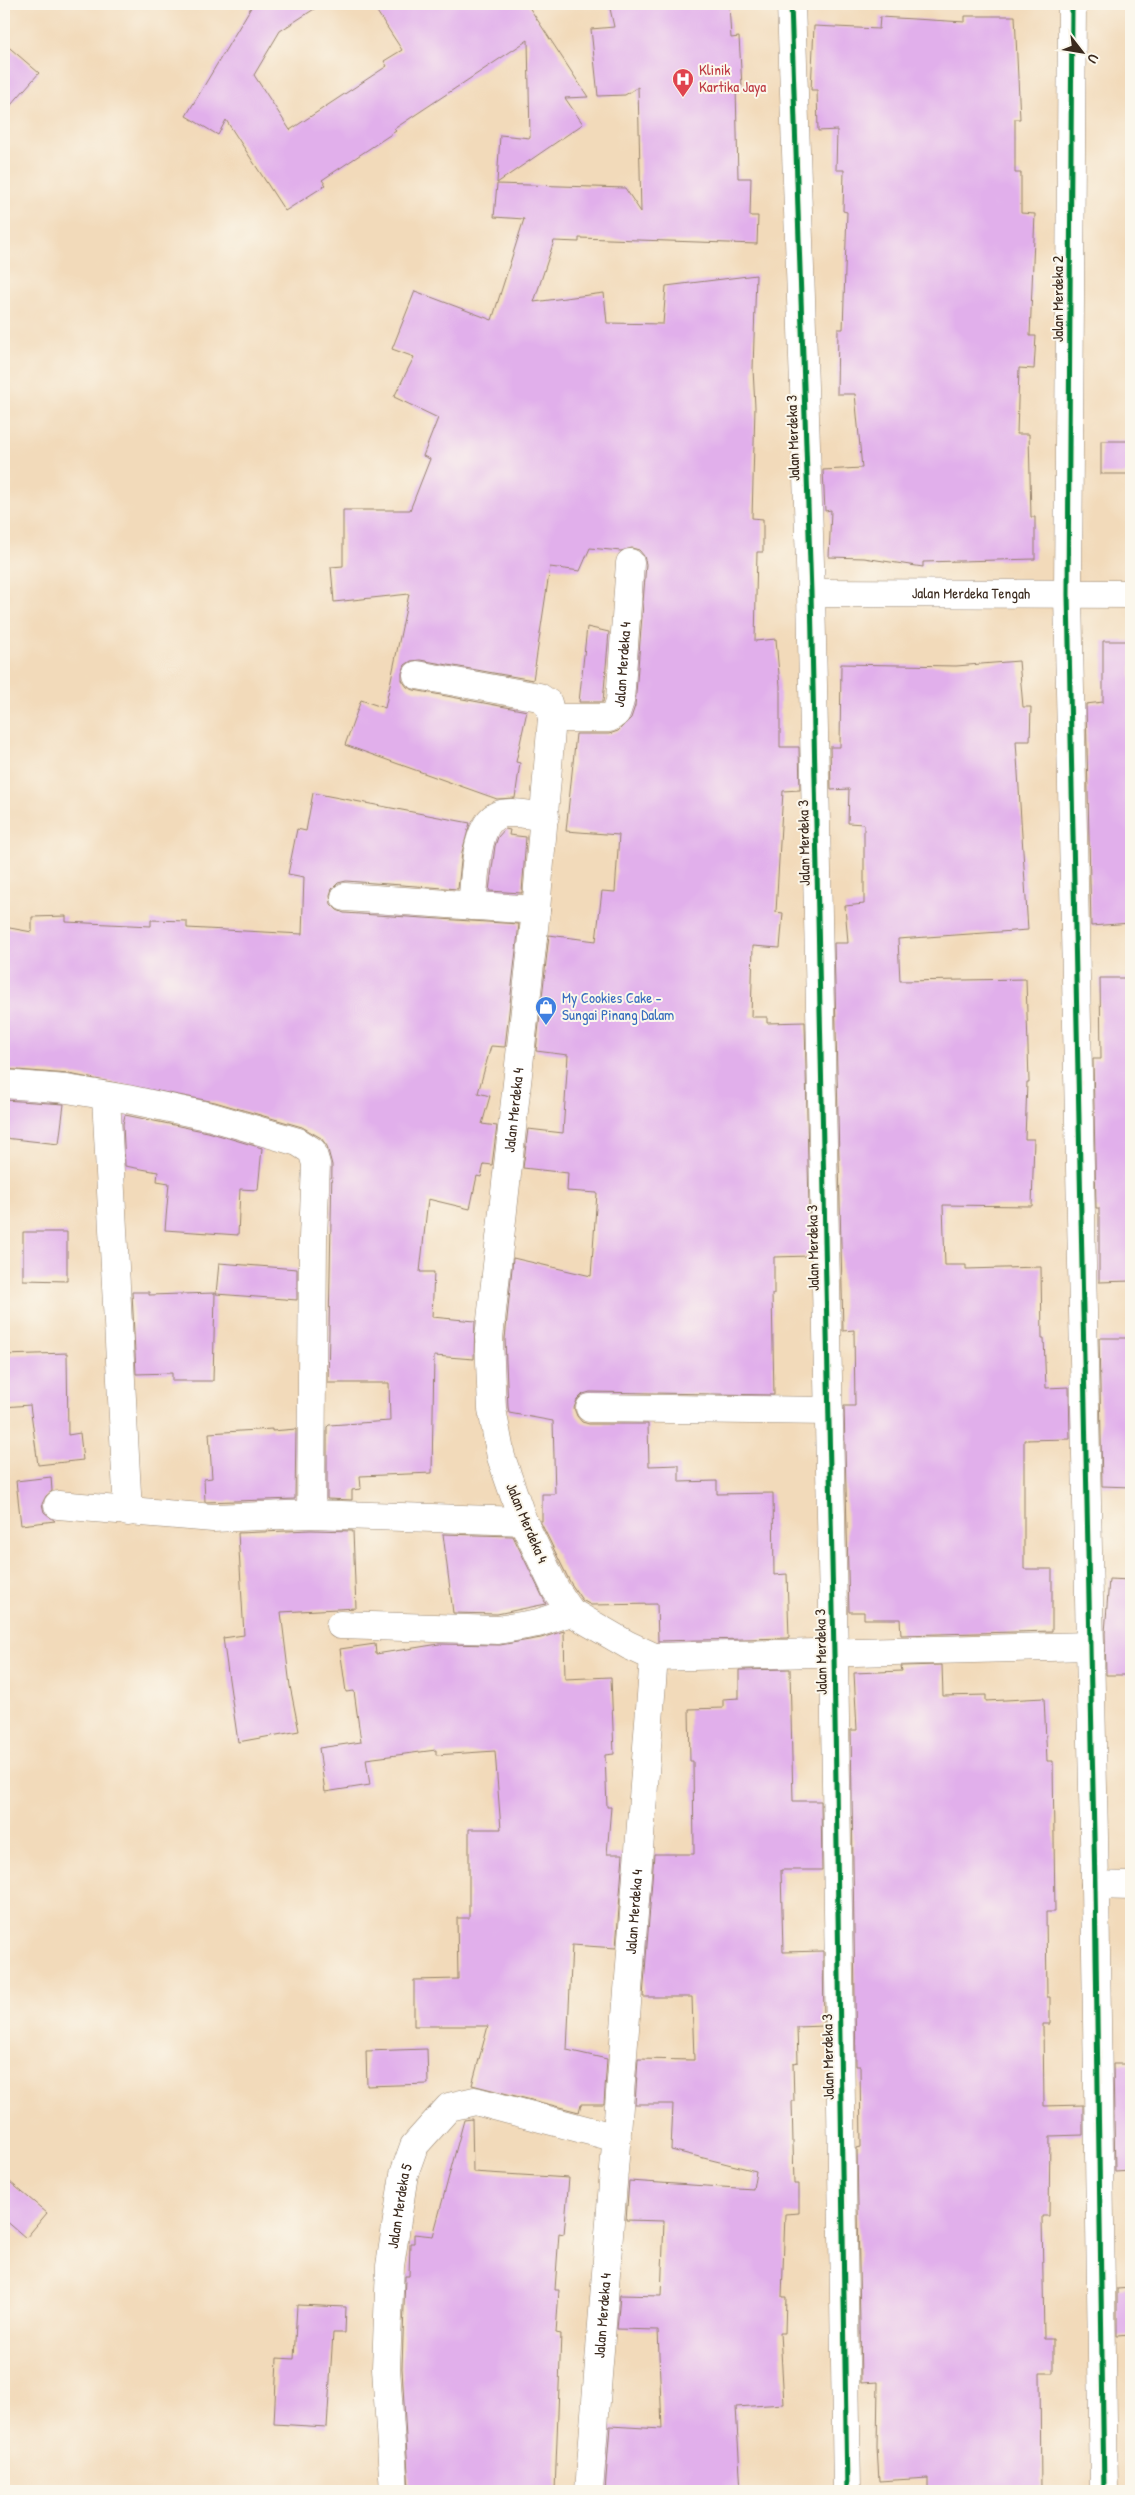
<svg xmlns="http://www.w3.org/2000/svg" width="1135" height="2495" font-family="'Patrick Hand',sans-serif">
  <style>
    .building { fill: #e1afeb }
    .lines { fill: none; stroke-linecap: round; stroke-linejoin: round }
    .street-casing { stroke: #96826c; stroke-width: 29 }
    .street { stroke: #fff; stroke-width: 28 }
    .cycleway-casing { stroke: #fbf7ec; stroke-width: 8 }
    .cycleway { stroke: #00873e; stroke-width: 5 }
    .labels { text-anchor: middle; stroke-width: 4; stroke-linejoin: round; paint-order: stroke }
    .health-label { font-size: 15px; fill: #be3a42; stroke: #fbf7ec; text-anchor: start }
    .street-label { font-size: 15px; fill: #3b2a1e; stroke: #fbf7ec }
    .shop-label { font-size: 15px; fill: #366cbe; stroke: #fbf7ec; text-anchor: start }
  </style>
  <rect width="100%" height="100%" fill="#fbf7ec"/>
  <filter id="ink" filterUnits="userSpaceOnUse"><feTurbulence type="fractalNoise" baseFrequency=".02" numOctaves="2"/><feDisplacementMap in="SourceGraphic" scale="10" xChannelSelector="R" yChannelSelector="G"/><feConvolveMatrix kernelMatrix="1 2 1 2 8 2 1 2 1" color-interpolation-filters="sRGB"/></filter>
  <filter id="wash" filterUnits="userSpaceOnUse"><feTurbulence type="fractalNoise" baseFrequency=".0096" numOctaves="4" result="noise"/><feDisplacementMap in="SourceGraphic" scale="20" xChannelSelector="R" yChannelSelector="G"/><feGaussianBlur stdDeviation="1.12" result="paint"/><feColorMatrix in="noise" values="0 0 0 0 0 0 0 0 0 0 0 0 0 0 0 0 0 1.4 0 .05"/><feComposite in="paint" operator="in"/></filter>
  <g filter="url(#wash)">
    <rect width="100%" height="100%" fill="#f2daba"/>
    <g id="blocks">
      <!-- building -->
      <g class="building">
        <path d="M 253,4 L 322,4 L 280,31 L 254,75 L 290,130 L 387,66 L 384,61 L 402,50 L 372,4 L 527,4 L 588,97 L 565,98 L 583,124 L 497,183 L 500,135 L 530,138 L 528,40 L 394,129 L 396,131 L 322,180 L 326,185 L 285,211 L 226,120 L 218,135 L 186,116 Z"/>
        <path d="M 609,4 L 729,4 L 731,38 L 739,37 L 742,86 L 736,86 L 738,178 L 751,178 L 750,216 L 758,216 L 757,244 L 579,238 L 579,242 L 554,241 L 534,302 L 604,293 L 607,323 L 663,324 L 666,286 L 756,275 L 753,369 L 755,407 L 752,518 L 763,519 L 763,552 L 757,552 L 755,641 L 776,639 L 780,686 L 780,747 L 799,747 L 800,790 L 783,791 L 776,912 L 783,913 L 780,948 L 753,946 L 751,1017 L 767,1017 L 767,1023 L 805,1022 L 810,1256 L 774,1257 L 774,1294 L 772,1294 L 774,1395 L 590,1392 L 583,1394 L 577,1400 L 574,1408 L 577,1416 L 582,1422 L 589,1424 L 648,1424 L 649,1466 L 679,1465 L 679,1482 L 717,1481 L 717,1494 L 773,1493 L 774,1575 L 787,1574 L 789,1638 L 658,1641 L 657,1604 L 591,1605 L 582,1600 L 570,1582 L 540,1521 L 542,1521 L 542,1494 L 555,1494 L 553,1421 L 509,1413 L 508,1407 L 505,1339 L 513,1258 L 591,1276 L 597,1193 L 567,1191 L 568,1173 L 523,1168 L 528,1129 L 563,1133 L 568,1055 L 536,1051 L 549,935 L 596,941 L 602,891 L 615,892 L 619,835 L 566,831 L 576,734 L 609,734 L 618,731 L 631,718 L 635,706 L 646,564 L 644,556 L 639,550 L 632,548 L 621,551 L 590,548 L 580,571 L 550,567 L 533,680 L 420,660 L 411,661 L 405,665 L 402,673 L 402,680 L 407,687 L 414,690 L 527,711 L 516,762 L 520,763 L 515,798 L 497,799 L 345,745 L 361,700 L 385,708 L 409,594 L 334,602 L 331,567 L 343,566 L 343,510 L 410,510 L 430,459 L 423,456 L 438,418 L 394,397 L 414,357 L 392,349 L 415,291 L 492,320 L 524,219 L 494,217 L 497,184 L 625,188 L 641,212 L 638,87 L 625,95 L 598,96 L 591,29 L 614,27 Z"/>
        <path d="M 965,16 L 1015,16 L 1020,119 L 1015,119 L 1015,173 L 1021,173 L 1021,213 L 1035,214 L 1030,336 L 1036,336 L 1034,369 L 1019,368 L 1017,434 L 1029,434 L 1031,517 L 1035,517 L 1035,559 L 923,562 L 923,567 L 864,558 L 829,557 L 831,510 L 825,511 L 823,470 L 862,468 L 855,394 L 837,394 L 838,329 L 843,329 L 847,212 L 843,211 L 844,170 L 836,170 L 837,130 L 818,131 L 817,90 L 811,90 L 814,26 L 879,29 L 880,17 L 965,22 Z"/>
        <path d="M 4,43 L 39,73 L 4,113 Z"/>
        <rect x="1101" y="441" width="30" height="33"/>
        <path d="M 587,627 L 609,632 L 603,702 L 579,702 Z"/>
        <path d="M 1103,641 L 1131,641 L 1131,923 L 1091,926 L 1086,704 L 1103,702 Z"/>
        <path d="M 1019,661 L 1023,707 L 1031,707 L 1030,741 L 1016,741 L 1028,930 L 898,939 L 900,981 L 1026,979 L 1029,1082 L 1027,1082 L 1025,1139 L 1034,1139 L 1032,1206 L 943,1205 L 945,1265 L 966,1265 L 966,1269 L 1041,1267 L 1042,1338 L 1044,1338 L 1046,1388 L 1069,1387 L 1070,1439 L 1024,1440 L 1024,1569 L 1052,1569 L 1052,1631 L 901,1635 L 900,1619 L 864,1619 L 864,1612 L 849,1612 L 844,1406 L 855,1406 L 854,1330 L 843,1331 L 834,943 L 848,943 L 845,906 L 864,904 L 864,824 L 848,823 L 849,789 L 831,790 L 830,747 L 840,747 L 841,664 L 956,666 Z"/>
        <path d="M 313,793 L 470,823 L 462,852 L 458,889 L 346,881 L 338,883 L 332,889 L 330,895 L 331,904 L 337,910 L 344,913 L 519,924 L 505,1047 L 491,1046 L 478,1093 L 490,1096 L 482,1124 L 497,1126 L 492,1165 L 484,1164 L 481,1177 L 477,1176 L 470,1209 L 428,1199 L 420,1272 L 434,1272 L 432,1317 L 475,1321 L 474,1359 L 434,1356 L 432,1473 L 360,1476 L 361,1489 L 352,1490 L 352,1500 L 327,1499 L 327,1427 L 329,1425 L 390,1421 L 389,1383 L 328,1383 L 332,1165 L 327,1146 L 321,1138 L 302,1127 L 215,1102 L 69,1074 L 4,1069 L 4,927 L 32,932 L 32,917 L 66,916 L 66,922 L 151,926 L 151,920 L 187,921 L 187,928 L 302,934 L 304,877 L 288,874 L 297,829 L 306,831 Z"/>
        <path d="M 505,829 L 510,830 L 509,835 L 526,837 L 522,893 L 489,891 L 495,846 L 498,837 Z"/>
        <path d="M 1100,978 L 1131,978 L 1131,1281 L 1099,1282 L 1099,1208 L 1096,1208 L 1093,1059 L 1101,1059 Z"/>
        <path d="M 4,1100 L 64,1104 L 59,1144 L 4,1138 Z"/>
        <path d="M 125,1115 L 208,1132 L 262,1148 L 258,1190 L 240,1189 L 238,1235 L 165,1230 L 169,1183 L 157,1181 L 158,1172 L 125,1166 L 123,1124 Z"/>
        <path d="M 23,1232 L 67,1232 L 67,1281 L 23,1280 Z"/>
        <path d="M 219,1263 L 297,1269 L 297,1300 L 216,1294 Z"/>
        <path d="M 132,1292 L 149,1292 L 149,1295 L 215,1293 L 213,1381 L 172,1381 L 172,1373 L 136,1374 Z"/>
        <path d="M 1099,1338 L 1131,1338 L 1131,1487 L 1102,1486 Z"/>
        <path d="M 67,1353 L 68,1435 L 80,1433 L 83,1460 L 38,1465 L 30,1405 L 4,1407 L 4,1355 Z"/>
        <path d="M 272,1429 L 272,1431 L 296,1429 L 295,1499 L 205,1502 L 204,1479 L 212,1478 L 209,1433 Z"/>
        <path d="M 51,1477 L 52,1491 L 46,1496 L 42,1504 L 44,1512 L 55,1521 L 21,1525 L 16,1481 Z"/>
        <path d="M 311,1530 L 353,1531 L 356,1608 L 281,1612 L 290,1686 L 299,1731 L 238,1742 L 223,1638 L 244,1635 L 238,1533 Z"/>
        <path d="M 443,1534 L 513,1536 L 546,1604 L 497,1614 L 453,1613 Z"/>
        <path d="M 1109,1579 L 1131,1580 L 1131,1675 L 1106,1675 L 1105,1633 Z"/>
        <path d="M 564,1631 L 565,1679 L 611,1677 L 614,1754 L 605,1755 L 607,1807 L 611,1807 L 607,1854 L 623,1854 L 616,1948 L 572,1945 L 567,2050 L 607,2059 L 604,2104 L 581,2104 L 579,2112 L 472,2085 L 488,2026 L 414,2026 L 414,1980 L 458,1979 L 457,1918 L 469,1918 L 469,1829 L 501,1829 L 495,1751 L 436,1755 L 436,1750 L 366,1759 L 370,1785 L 325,1792 L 319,1748 L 361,1742 L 354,1691 L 346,1692 L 340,1649 L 375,1644 L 376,1654 L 439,1644 L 500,1645 L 541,1638 Z"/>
        <path d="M 942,1665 L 943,1696 L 986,1695 L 986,1701 L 1044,1698 L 1047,1761 L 1053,1761 L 1055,1912 L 1046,1912 L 1047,1997 L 1050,1997 L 1050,2024 L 1043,2024 L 1044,2106 L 1083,2105 L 1083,2135 L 1050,2136 L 1049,2216 L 1042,2216 L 1044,2339 L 1053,2339 L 1053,2373 L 1040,2373 L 1041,2491 L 928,2491 L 928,2478 L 879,2481 L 877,2447 L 878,2382 L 861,2383 L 857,2148 L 861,2147 L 860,2066 L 856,2066 L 851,1730 L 857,1730 L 854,1673 L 902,1671 L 901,1666 Z"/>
        <path d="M 790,1669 L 793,1801 L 821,1801 L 822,1870 L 781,1870 L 783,1952 L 823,1951 L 824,2026 L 797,2027 L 798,2062 L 793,2063 L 794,2101 L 792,2101 L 794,2184 L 799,2184 L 799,2213 L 785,2214 L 782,2297 L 786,2297 L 785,2333 L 780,2333 L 784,2404 L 736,2407 L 741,2491 L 605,2491 L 610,2426 L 662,2429 L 658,2330 L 617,2329 L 620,2295 L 661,2296 L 664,2221 L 626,2220 L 629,2181 L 753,2189 L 756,2171 L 671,2150 L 673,2104 L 635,2104 L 638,2059 L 694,2060 L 692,1997 L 643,1997 L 654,1854 L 694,1854 L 693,1761 L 690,1761 L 689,1709 L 723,1708 L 723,1699 L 739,1698 L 739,1670 Z"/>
        <path d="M 427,2049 L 428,2084 L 367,2086 L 366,2051 Z"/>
        <path d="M 1113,2064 L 1131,2064 L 1131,2171 L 1115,2172 Z"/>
        <path d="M 472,2119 L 473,2172 L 569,2178 L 564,2234 L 559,2233 L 555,2290 L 559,2290 L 556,2333 L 561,2334 L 555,2491 L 409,2491 L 402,2368 L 405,2276 L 409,2276 L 410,2243 L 414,2243 L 414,2234 L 433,2236 L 464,2120 Z"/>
        <path d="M 4,2177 L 47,2213 L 26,2238 L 4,2219 Z"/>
        <path d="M 1131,2288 L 1131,2335 L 1117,2336 L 1117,2289 Z"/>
        <path d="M 297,2305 L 346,2307 L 345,2333 L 333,2333 L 327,2427 L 274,2424 L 277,2358 L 294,2359 Z"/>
      </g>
    </g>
  </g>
  <g filter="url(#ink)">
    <use href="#blocks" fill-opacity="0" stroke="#96826c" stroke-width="1"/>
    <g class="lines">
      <!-- street casing -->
      <g class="street-casing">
        <g id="street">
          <path d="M 791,4 L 811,593 L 834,1654 L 847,2491"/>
          <path d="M 1072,4 L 1068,595 L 1095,1885 L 1104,2491"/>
          <path id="s1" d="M 811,593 L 1131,594"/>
          <path d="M 417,675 L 539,697 L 548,703 L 552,718"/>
          <path d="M 345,897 L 536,910"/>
          <path d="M 472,906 C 475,883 474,824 498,815 C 510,810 531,816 545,816"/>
          <path d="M 4,1084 L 67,1089 L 127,1099 L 212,1117 L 298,1142 L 312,1151 L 316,1164 L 313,1238 L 311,1514"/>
          <path d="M 106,1097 L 128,1512"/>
          <path d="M 590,1408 L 829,1411"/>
          <path d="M 58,1505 L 213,1518 L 311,1514 L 523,1521"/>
          <path d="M 340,1625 L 498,1630 L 538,1623 L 571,1612"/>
          <path d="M 654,1657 L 1090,1646"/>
          <path d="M 1095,1885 L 1131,1886"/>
          <path id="s2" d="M 394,2491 L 386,2368 L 390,2266 L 404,2174 L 414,2146 L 449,2107 L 475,2101 L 617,2138"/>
          <path id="s3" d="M 589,2491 L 654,1657 L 628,1645 L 571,1612 L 556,1590 L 523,1521 L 501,1457 L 492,1409 L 489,1338 L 536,910 L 552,718 L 609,718 L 616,713 L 620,701 L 630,563"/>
        </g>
      </g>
      <!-- street -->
      <use href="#street" class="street"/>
      <!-- cycleway casing -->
      <g class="cycleway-casing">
        <g id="cycleway">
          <path d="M 791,4 L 811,593 L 834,1654 L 847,2491"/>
          <path d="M 1072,4 L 1068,595 L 1095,1885 L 1104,2491"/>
        </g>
      </g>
      <!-- cycleway -->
      <use href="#cycleway" class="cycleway"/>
    </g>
  </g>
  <!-- icons -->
  <defs>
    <g id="hospital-pin" transform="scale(1.125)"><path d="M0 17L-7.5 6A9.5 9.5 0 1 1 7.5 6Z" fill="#e0444e" stroke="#fbf7ec"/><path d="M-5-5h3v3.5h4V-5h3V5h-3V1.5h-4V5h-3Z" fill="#fff"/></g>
    <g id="shop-pin" transform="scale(1.125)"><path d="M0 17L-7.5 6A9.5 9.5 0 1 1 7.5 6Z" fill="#3f7fe0" stroke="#fbf7ec"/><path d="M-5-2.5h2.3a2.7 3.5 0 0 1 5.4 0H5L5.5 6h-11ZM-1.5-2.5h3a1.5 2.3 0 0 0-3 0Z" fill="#fff"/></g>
  </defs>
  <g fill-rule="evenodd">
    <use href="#hospital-pin" x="683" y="79"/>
    <use href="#shop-pin" x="546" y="1007"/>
  </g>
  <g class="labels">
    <!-- health labels -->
    <g class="health-label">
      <text x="699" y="75">Klinik<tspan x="699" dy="17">Kartika Jaya</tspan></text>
    </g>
    <!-- street labels -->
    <g class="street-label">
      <text transform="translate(1058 299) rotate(-90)" y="5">Jalan Merdeka 2</text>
      <text transform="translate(793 438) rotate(-92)" y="5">Jalan Merdeka 3</text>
      <text dy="5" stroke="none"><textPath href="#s1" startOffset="160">Jalan Merdeka Tengah</textPath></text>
      <text dy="5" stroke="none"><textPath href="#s3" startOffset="1960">Jalan Merdeka 4</textPath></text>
      <text transform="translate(804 843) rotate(-91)" y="5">Jalan Merdeka 3</text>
      <text dy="5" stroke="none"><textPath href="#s3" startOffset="1451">Jalan Merdeka 4</textPath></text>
      <text transform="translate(813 1248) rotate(-91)" y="5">Jalan Merdeka 3</text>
      <text transform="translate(527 1523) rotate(67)" y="5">Jalan Merdeka 4</text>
      <text transform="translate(821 1652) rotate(-91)" y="5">Jalan Merdeka 3</text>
      <text dy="5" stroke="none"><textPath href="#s3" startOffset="581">Jalan Merdeka 4</textPath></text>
      <text transform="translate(828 2057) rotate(-91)" y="5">Jalan Merdeka 3</text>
      <text dy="5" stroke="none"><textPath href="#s2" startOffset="286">Jalan Merdeka 5</textPath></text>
      <text dy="5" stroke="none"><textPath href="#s3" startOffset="176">Jalan Merdeka 4</textPath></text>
    </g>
    <!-- shop labels -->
    <g class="shop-label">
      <text x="562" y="1003">My Cookies Cake -<tspan x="562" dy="17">Sungai Pinang Dalam</tspan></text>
    </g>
  </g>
  <!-- margin -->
  <rect width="1135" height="2495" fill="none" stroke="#fbf7ec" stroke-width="20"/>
  <!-- north arrow -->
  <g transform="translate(1082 52) rotate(121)" stroke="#fbf7ec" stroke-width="4" paint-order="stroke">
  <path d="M0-4L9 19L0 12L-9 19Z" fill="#3b2a1e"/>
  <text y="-8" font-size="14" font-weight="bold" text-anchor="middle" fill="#3b2a1e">U</text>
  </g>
</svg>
